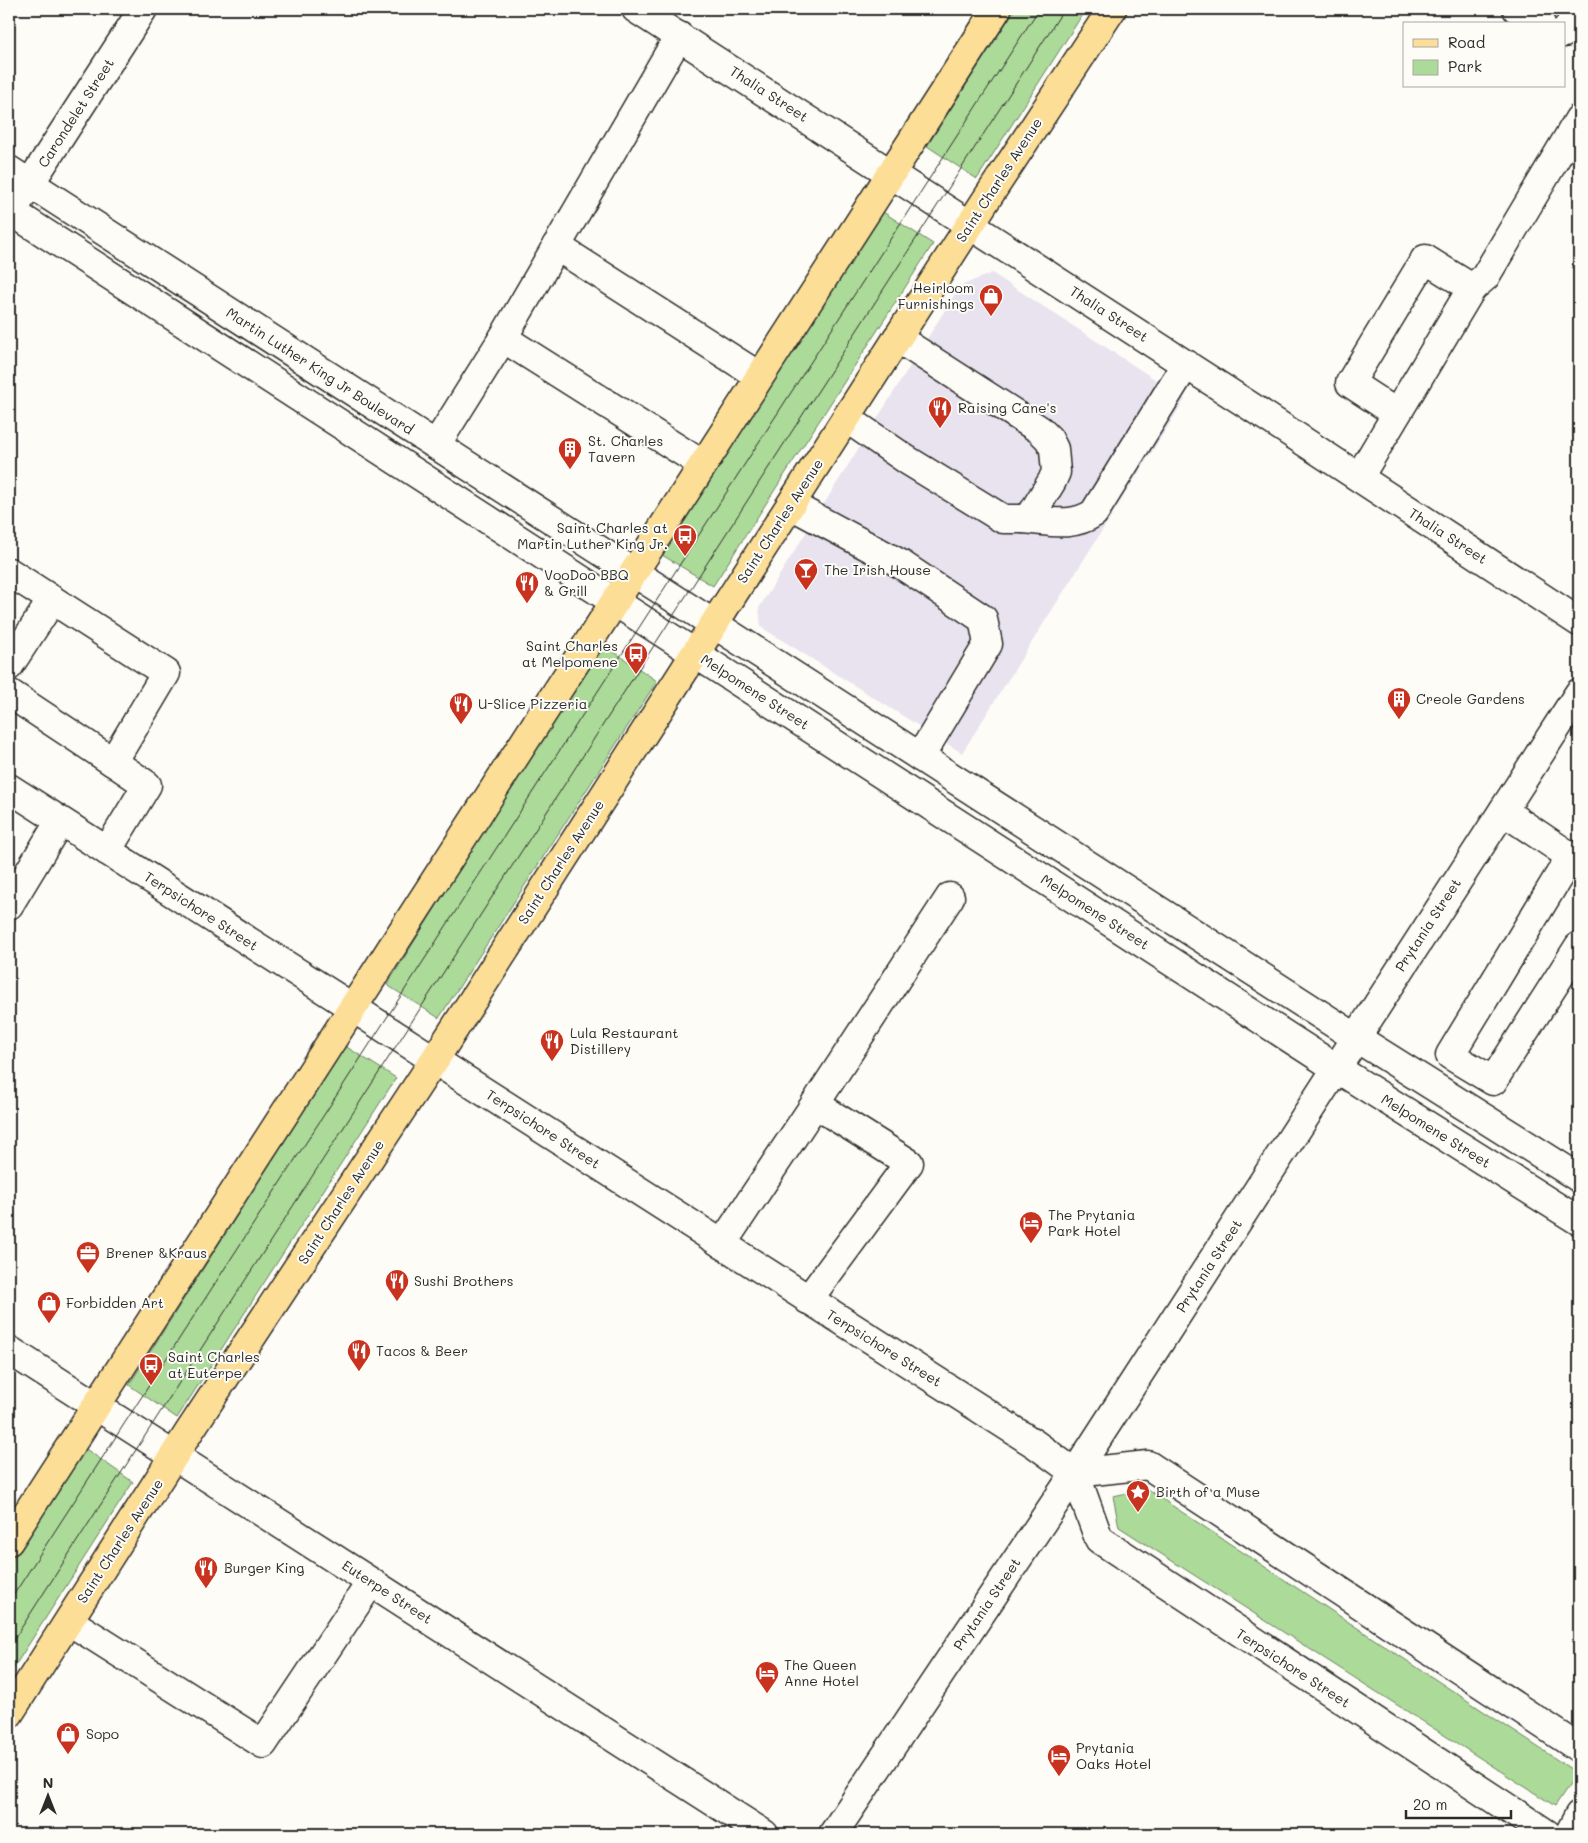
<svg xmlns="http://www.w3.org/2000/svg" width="1588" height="1843" font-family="Mali,sans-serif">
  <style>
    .built { fill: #e8e3ee }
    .green { fill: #acda99; stroke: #6c8262 }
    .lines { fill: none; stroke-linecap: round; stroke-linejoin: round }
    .minor-casing { stroke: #2b2b2b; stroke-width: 31 }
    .major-casing { stroke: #2b2b2b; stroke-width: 31 }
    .minor { stroke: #fdfcf7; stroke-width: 28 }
    .major { stroke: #fcde96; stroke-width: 28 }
    .tram { stroke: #2b2b2b; stroke-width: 1 }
    .labels { text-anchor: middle; stroke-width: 4; stroke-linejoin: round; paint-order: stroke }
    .street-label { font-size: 14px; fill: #2b2b2b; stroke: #fdfcf7 }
    .poi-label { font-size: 14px; fill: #2b2b2b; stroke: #fdfcf7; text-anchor: start }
  </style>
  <rect width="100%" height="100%" fill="#fdfcf7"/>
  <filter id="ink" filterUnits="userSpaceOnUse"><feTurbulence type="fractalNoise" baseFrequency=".02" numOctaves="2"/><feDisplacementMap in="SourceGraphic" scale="10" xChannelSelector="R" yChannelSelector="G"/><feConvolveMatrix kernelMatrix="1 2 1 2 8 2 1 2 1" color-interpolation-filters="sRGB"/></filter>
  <g filter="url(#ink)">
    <!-- built -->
    <path class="built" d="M 992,273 L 1185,399 L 962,753 L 761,627 L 759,608 L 960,286 Z"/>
    <!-- green -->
    <g class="green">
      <path d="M 1015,9 L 1086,9 L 977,179 L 927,146 Z"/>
      <path d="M 883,212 L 933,244 L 713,586 L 662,555 Z"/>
      <path d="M 601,643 L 657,681 L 439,1018 L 387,985 Z"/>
      <path d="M 345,1046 L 396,1078 L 177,1418 L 129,1385 Z"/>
      <path d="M 83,1447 L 133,1482 L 9,1675 L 9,1565 Z"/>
      <path d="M 1147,1489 L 1577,1773 L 1555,1806 L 1119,1527 L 1113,1496 Z"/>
    </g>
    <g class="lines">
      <!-- minor casing -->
      <g class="minor-casing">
        <g id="minor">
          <path d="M 636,9 L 1250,406 L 1579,622"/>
          <path d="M 1517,9 L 1541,24"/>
          <path d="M 1564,33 L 1579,12"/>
          <path d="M 9,170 L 1355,1037 L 1579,1178"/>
          <path d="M 20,199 L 143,9"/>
          <path d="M 9,210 L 1336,1068 L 1579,1221"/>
          <path d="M 556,246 L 759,376"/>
          <path d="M 1472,288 L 1485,277 L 1579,119"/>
          <path d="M 503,338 L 702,464"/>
          <path d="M 846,418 L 907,460 L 1003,519 L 1023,519 L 1032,514 L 1052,481 L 1056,472 L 1054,449 L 1049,439 L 1040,430 L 897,338"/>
          <path d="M 436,445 L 503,338 L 679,36"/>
          <path d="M 1359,477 L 1472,288 L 1425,259 L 1350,383 L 1396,413"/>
          <path d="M 791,505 L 899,563 L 983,619 L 988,644 L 920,757"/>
          <path d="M 1023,519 C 1049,521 1072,528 1094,513 L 1186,364"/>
          <path d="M 9,572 L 166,673 L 113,762 L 147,785 L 107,851"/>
          <path d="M 9,666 L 52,600"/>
          <path d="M 9,693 L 113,762"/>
          <path d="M 9,788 L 1035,1444 L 1075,1473 L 1099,1539 L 1547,1834"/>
          <path d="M 1503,811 L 1579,862"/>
          <path d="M 1571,856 L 1450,1055 L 1493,1081 L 1579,946"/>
          <path d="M 9,905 L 60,821"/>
          <path d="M 815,1104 L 950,897"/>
          <path d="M 722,1244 L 815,1104 L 909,1163 L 808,1300"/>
          <path d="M 9,1350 L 764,1834"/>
          <path d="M 1075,1473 L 1148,1465 L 1579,1748"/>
          <path d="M 69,1621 L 263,1744 L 371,1582"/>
          <path d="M 833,1834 L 1075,1473 L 1579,693"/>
          <path d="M 1569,1834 L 1579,1815"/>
        </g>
      </g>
      <!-- major casing -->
      <g class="major-casing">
        <g id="major">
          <path d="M 9,1541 L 997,9"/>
          <path d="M 9,1714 L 189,1432 L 435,1059 L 984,203 L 1112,9"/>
        </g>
      </g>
      <!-- minor -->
      <use href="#minor" class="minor"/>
      <!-- major -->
      <use href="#major" class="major"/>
      <!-- tram -->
      <g class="tram">
        <path d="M 9,1602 L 1039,9"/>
        <path d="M 9,1647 L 1064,9"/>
      </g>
    </g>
  </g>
  <!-- icons -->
  <defs>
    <g id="shop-pin" transform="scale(1.25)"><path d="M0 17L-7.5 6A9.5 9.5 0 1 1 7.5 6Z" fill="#c8321e" stroke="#fdfcf7"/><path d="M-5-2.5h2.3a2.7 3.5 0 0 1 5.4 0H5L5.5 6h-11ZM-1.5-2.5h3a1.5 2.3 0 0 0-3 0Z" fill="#fff"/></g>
    <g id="restaurant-pin" transform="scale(1.25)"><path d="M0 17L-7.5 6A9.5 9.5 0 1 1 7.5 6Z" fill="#c8321e" stroke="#fdfcf7"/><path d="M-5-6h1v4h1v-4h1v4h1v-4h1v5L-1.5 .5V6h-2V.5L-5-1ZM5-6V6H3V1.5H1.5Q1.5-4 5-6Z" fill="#fff"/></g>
    <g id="building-pin" transform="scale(1.25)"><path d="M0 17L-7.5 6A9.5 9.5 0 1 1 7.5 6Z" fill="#c8321e" stroke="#fdfcf7"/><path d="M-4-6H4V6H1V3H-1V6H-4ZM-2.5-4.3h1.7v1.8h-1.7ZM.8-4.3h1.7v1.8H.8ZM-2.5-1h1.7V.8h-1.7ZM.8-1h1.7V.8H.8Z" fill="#fff"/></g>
    <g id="bus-pin" transform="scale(1.25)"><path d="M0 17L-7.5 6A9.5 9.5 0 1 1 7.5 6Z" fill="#c8321e" stroke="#fdfcf7"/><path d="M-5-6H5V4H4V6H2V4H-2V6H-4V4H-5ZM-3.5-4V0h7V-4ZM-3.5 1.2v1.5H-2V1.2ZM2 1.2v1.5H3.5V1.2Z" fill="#fff"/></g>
    <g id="bar-pin" transform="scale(1.25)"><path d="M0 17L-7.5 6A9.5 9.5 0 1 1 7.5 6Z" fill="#c8321e" stroke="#fdfcf7"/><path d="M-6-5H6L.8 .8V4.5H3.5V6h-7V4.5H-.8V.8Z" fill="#fff"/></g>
    <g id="hotel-pin" transform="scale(1.25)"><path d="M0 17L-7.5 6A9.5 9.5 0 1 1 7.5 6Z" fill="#c8321e" stroke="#fdfcf7"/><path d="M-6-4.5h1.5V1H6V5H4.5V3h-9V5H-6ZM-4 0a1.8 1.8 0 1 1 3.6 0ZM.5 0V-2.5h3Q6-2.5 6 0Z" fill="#fff"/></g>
    <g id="office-pin" transform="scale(1.25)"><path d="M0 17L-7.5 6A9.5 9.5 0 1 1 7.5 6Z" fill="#c8321e" stroke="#fdfcf7"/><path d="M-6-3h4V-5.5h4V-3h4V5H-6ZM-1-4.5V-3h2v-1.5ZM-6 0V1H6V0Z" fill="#fff"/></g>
    <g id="sight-pin" transform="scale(1.25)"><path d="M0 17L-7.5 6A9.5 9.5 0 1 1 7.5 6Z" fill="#c8321e" stroke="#fdfcf7"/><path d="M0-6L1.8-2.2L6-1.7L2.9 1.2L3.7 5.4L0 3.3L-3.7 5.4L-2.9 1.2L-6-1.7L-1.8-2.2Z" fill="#fff"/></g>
  </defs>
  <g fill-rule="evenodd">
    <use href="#shop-pin" x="991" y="296"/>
    <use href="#restaurant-pin" x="940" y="408"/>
    <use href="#building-pin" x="570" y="449"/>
    <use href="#bus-pin" x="685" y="536"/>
    <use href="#bar-pin" x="806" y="570"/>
    <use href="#restaurant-pin" x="527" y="583"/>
    <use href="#bus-pin" x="636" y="654"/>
    <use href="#building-pin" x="1399" y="699"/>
    <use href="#restaurant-pin" x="461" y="704"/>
    <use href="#restaurant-pin" x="552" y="1041"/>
    <use href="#hotel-pin" x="1031" y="1223"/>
    <use href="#office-pin" x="88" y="1253"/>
    <use href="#restaurant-pin" x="397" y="1281"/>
    <use href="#shop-pin" x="49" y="1303"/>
    <use href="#restaurant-pin" x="359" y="1351"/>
    <use href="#bus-pin" x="151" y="1365"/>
    <use href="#sight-pin" x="1138" y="1492"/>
    <use href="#restaurant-pin" x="206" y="1568"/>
    <use href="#hotel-pin" x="767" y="1673"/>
    <use href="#shop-pin" x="68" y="1734"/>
    <use href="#hotel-pin" x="1059" y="1756"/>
  </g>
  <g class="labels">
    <!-- street labels -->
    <g class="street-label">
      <text transform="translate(769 94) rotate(33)" y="5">Thalia Street</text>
      <text transform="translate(76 113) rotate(-57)" y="5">Carondelet Street</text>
      <text transform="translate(999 180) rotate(-57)" y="5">Saint Charles Avenue</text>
      <text transform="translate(1109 314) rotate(33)" y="5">Thalia Street</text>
      <text transform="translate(320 371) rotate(33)" y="5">Martin Luther King Jr Boulevard</text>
      <text transform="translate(780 521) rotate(-57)" y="5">Saint Charles Avenue</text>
      <text transform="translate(1448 536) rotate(33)" y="5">Thalia Street</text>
      <text transform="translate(755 692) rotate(33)" y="5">Melpomene Street</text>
      <text transform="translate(561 862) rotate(-57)" y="5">Saint Charles Avenue</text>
      <text transform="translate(201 911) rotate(33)" y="5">Terpsichore Street</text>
      <text transform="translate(1095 912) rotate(33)" y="5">Melpomene Street</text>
      <text transform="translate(1428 925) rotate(-57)" y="5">Prytania Street</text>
      <text transform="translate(543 1129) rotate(33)" y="5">Terpsichore Street</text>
      <text transform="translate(1436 1131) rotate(32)" y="5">Melpomene Street</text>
      <text transform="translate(341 1202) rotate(-57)" y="5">Saint Charles Avenue</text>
      <text transform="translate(1209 1266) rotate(-57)" y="5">Prytania Street</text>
      <text transform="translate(884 1348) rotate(32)" y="5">Terpsichore Street</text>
      <text transform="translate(120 1541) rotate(-57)" y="5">Saint Charles Avenue</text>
      <text transform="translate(387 1592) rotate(33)" y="5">Euterpe Street</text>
      <text transform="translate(987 1604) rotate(-56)" y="5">Prytania Street</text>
      <text transform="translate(1293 1668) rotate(33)" y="5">Terpsichore Street</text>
    </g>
    <!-- poi labels -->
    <g class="poi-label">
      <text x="974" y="293" text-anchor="end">Heirloom<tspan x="974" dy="16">Furnishings</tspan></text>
      <text x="958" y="413">Raising Cane's</text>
      <text x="588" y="446">St. Charles<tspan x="588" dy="16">Tavern</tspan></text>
      <text x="668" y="533" text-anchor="end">Saint Charles at<tspan x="668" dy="16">Martin Luther King Jr.</tspan></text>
      <text x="824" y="575">The Irish House</text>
      <text x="544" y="580">VooDoo BBQ<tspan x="544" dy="16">&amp; Grill</tspan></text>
      <text x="618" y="651" text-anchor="end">Saint Charles<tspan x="618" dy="16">at Melpomene</tspan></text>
      <text x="1416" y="704">Creole Gardens</text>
      <text x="478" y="709">U-Slice Pizzeria</text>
      <text x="570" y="1038">Lula Restaurant<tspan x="570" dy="16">Distillery</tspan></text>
      <text x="1048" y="1220">The Prytania<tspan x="1048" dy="16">Park Hotel</tspan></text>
      <text x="106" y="1258">Brener &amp;Kraus</text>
      <text x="414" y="1286">Sushi Brothers</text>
      <text x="66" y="1308">Forbidden Art</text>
      <text x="376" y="1356">Tacos &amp; Beer</text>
      <text x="168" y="1362">Saint Charles<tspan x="168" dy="16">at Euterpe</tspan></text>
      <text x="1156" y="1497">Birth of a Muse</text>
      <text x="224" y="1573">Burger King</text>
      <text x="784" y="1670">The Queen<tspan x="784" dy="16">Anne Hotel</tspan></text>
      <text x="86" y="1739">Sopo</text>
      <text x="1076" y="1753">Prytania<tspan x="1076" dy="16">Oaks Hotel</tspan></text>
    </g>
  </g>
  <!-- margin -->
  <rect width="1588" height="1843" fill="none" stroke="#fdfcf7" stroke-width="30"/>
  <rect x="15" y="15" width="1558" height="1813" fill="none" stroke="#2b2b2b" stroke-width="2" filter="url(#ink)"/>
  <!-- legend -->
  <rect x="1403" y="22" width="162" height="65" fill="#fdfcf7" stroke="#a9a8a5"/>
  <rect x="1413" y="39" width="25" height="8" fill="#fcde96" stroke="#a9a8a5"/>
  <text x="1448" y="48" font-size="15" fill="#2b2b2b">Road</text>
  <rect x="1413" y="60" width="25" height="15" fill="#acda99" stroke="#a9a8a5"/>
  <text x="1448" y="72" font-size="15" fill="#2b2b2b">Park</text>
  <!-- north arrow -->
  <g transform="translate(48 1796)" stroke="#fdfcf7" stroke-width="4" paint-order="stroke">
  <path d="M0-4L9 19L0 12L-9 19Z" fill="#2b2b2b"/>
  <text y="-8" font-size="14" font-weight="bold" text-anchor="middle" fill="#2b2b2b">N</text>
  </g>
  <!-- scale -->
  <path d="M1406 1810v8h105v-8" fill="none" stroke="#2b2b2b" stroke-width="2.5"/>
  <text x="1413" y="1810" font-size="15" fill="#2b2b2b" stroke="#fdfcf7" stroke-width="4" paint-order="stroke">20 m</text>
</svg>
